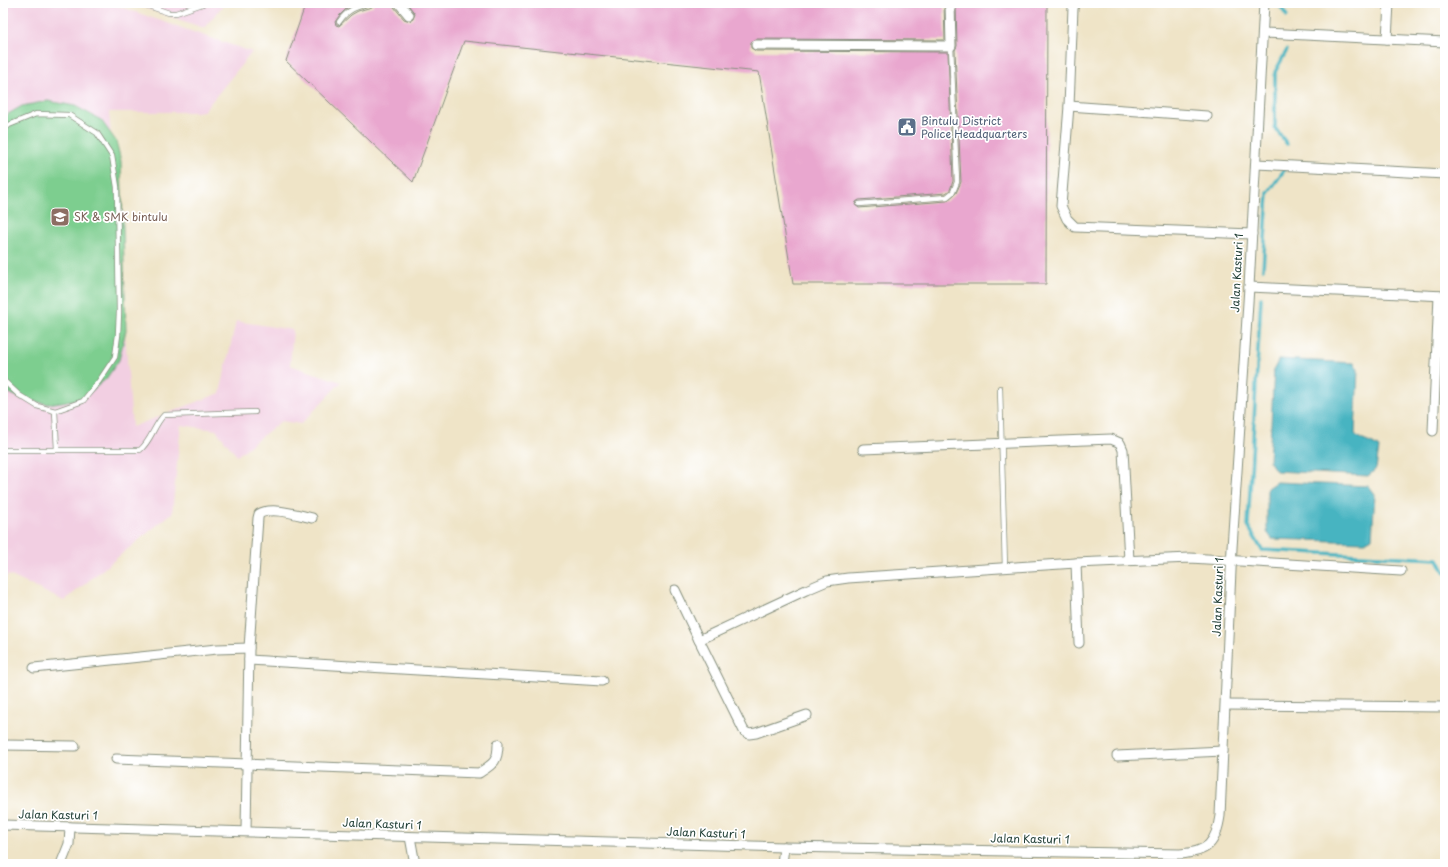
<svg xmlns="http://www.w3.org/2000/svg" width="1448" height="867" font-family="'Playpen Sans',sans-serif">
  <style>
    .built { fill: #f2cfe2 }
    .green { fill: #7dce8f; stroke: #4e8662 }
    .water { fill: #46b4c1; stroke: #32787a }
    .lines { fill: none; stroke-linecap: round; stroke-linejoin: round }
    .stream { stroke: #46b4c1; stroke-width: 3.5 }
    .building { fill: #e9a7cf }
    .lane-casing { stroke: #87907e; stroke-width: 6 }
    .street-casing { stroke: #87907e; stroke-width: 11 }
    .lane { stroke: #fff; stroke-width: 4.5 }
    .street { stroke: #fff; stroke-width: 9 }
    .labels { text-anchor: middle; stroke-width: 3.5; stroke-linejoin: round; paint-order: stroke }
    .service-label { font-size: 11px; fill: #4e5e75; stroke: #fff; text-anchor: start }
    .education-label { font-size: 11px; fill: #785e54; stroke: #fff; text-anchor: start }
    .street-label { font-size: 11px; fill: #1f3d34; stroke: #fff }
  </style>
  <rect width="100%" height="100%" fill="#fff"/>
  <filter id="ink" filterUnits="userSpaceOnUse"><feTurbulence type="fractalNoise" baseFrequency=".025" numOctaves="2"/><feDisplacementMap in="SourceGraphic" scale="8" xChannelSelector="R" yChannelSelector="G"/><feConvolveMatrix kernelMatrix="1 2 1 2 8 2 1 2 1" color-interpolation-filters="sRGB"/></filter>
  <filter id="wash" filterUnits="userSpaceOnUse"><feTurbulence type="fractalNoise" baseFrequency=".012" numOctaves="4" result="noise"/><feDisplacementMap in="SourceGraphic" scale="16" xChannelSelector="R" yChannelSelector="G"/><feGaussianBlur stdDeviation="0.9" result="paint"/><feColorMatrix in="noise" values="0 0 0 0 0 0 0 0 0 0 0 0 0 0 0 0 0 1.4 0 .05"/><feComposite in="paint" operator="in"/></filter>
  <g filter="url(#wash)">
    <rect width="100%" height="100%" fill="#efe4c7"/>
    <!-- built -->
    <g class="built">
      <path d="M 3,3 L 109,3 L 252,52 L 203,112 L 109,112 L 132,427 L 220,393 L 236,321 L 293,330 L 290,365 L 341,382 L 301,424 L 281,421 L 237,456 L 216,430 L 181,425 L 172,513 L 64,601 L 9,575 L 3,578 Z"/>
      <path d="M 130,3 L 225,3 L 204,28 Z"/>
    </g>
    <!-- green -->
    <path class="green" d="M 48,101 L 75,106 L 101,120 L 116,141 L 121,161 L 126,330 L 119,360 L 106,379 L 81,399 L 48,404 L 22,399 L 3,390 L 3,117 L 22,106 Z"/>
    <!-- water -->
    <g class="water">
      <path d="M 1279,359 L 1354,363 L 1358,369 L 1355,434 C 1364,443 1369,440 1379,448 L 1376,469 L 1368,476 L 1276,471 L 1269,461 L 1274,369 Z"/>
      <path d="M 1276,482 L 1369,486 L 1375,494 L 1372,538 L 1365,542 L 1272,539 L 1267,532 L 1267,488 Z"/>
    </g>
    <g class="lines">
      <!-- stream -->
      <g class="stream">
        <path d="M 1278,3 L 1287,16"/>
        <path d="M 1287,50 L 1275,72 L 1275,128 L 1287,144"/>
        <path d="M 1263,269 L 1268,193 L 1285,169"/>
        <path d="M 1261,298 L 1248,526 L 1262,550 L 1438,559 L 1445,573"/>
      </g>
    </g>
    <g id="blocks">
      <!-- building -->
      <path class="building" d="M 306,3 L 357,3 L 347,8 L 339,16 L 335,22 L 336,25 L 339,26 L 351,15 L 358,11 L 372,7 L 375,3 L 393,3 L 394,7 L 404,19 L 410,21 L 413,19 L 415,14 L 407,3 L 944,3 L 945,40 L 756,39 L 751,42 L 751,48 L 756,51 L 948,52 L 953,181 L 950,190 L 946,193 L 859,200 L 856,202 L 855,205 L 859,208 L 947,201 L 956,193 L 961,182 L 955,50 L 957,46 L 956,3 L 1047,3 L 1046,284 L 793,284 L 759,72 L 464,41 L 413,182 L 286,61 Z"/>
    </g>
  </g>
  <g filter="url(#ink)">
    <use href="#blocks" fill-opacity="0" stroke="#87907e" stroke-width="1"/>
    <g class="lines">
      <!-- lane casing -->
      <g class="lane-casing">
        <g id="lane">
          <path d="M 140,3 L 169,13 L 176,13 L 205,3"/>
          <path d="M 339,22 C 347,10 357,6 371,3"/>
          <path d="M 3,131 L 9,125 L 36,114 L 69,115 L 97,133 L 112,156 L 117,187 L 119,312 L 118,335 L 115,357 L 99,381 L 83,401 L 55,411 L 37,406 L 19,395 L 3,380"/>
          <path d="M 859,204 L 947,197 L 953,192 L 957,182 L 951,46"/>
          <path d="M 1000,388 L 1005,568"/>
          <path d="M 55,411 L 57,450"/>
          <path d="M 3,450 L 140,450 C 151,441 154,425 164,415 L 255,412"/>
        </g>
      </g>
      <!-- street casing -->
      <g class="street-casing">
        <g id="street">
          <path d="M 399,3 L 409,15"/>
          <path d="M 1075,3 L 1073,8 L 1069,106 L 1061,206 L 1067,219 L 1075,227 L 1252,234"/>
          <path d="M 1263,33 L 1445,42"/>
          <path d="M 1387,39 L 1389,3"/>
          <path d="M 756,45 L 951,46 L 950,3"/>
          <path d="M 1069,106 L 1207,116"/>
          <path d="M 1256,164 L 1445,174"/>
          <path d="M 1249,287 L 1445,296"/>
          <path d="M 1433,431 L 1439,296"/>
          <path d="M 863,449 L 1111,439 L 1120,443 L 1123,450 L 1129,560"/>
          <path d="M 1076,563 L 1079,643"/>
          <path d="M 675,590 L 699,640"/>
          <path d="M 249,660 L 602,681"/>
          <path d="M 34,668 L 217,649 L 249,648"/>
          <path d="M 1226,705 L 1445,707"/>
          <path d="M 807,715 L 756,733 L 749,734 L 744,731 L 699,640 L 806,590 L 827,581 L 848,578 L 1076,563 L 1190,558 L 1401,571"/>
          <path d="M 3,745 L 75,746"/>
          <path d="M 1117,756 L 1223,751"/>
          <path d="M 116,759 L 479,773 C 493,764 498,762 498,744"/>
          <path d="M 3,825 L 784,847 L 1180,854 C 1208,852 1216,843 1220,816 L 1232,548 L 1249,287 L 1264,3"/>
          <path d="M 246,831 L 249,648 L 258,518 L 259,514 C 272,506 298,515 312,518"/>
          <path d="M 410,837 L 415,864"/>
          <path d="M 61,864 L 69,844 L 70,827"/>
          <path d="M 782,864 L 784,847"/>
        </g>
      </g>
      <!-- lane -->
      <use href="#lane" class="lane"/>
      <!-- street -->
      <use href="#street" class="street"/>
    </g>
  </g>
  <!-- icons -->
  <defs>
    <g id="civic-square" transform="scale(1)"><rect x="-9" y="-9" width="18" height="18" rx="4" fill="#5c6f8a" stroke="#fff"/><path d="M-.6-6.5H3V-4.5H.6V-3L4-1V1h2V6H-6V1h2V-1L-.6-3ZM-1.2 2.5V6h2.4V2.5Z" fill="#fff"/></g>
    <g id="school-square" transform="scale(1)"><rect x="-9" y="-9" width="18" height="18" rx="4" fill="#8d6e63" stroke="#fff"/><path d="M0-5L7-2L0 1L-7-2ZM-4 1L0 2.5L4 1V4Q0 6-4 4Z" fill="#fff"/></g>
  </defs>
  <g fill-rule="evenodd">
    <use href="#civic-square" x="907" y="127"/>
    <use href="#school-square" x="60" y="217"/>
  </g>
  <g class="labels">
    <!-- service labels -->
    <g class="service-label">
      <text x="921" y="125">Bintulu District<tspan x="921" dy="13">Police Headquarters</tspan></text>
    </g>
    <!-- education labels -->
    <g class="education-label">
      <text x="74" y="221">SK &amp; SMK bintulu</text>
    </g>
    <!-- street labels -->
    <g class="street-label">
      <text transform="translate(1237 273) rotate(-87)" y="4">Jalan Kasturi 1</text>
      <text transform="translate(1218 597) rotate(-88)" y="4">Jalan Kasturi 1</text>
      <text transform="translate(58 815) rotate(1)" y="4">Jalan Kasturi 1</text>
      <text transform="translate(382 824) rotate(2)" y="4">Jalan Kasturi 1</text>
      <text transform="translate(706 833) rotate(2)" y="4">Jalan Kasturi 1</text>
      <text transform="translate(1030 839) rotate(1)" y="4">Jalan Kasturi 1</text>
    </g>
  </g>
  <!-- margin -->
  <rect width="1448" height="867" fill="none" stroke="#fff" stroke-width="16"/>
</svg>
